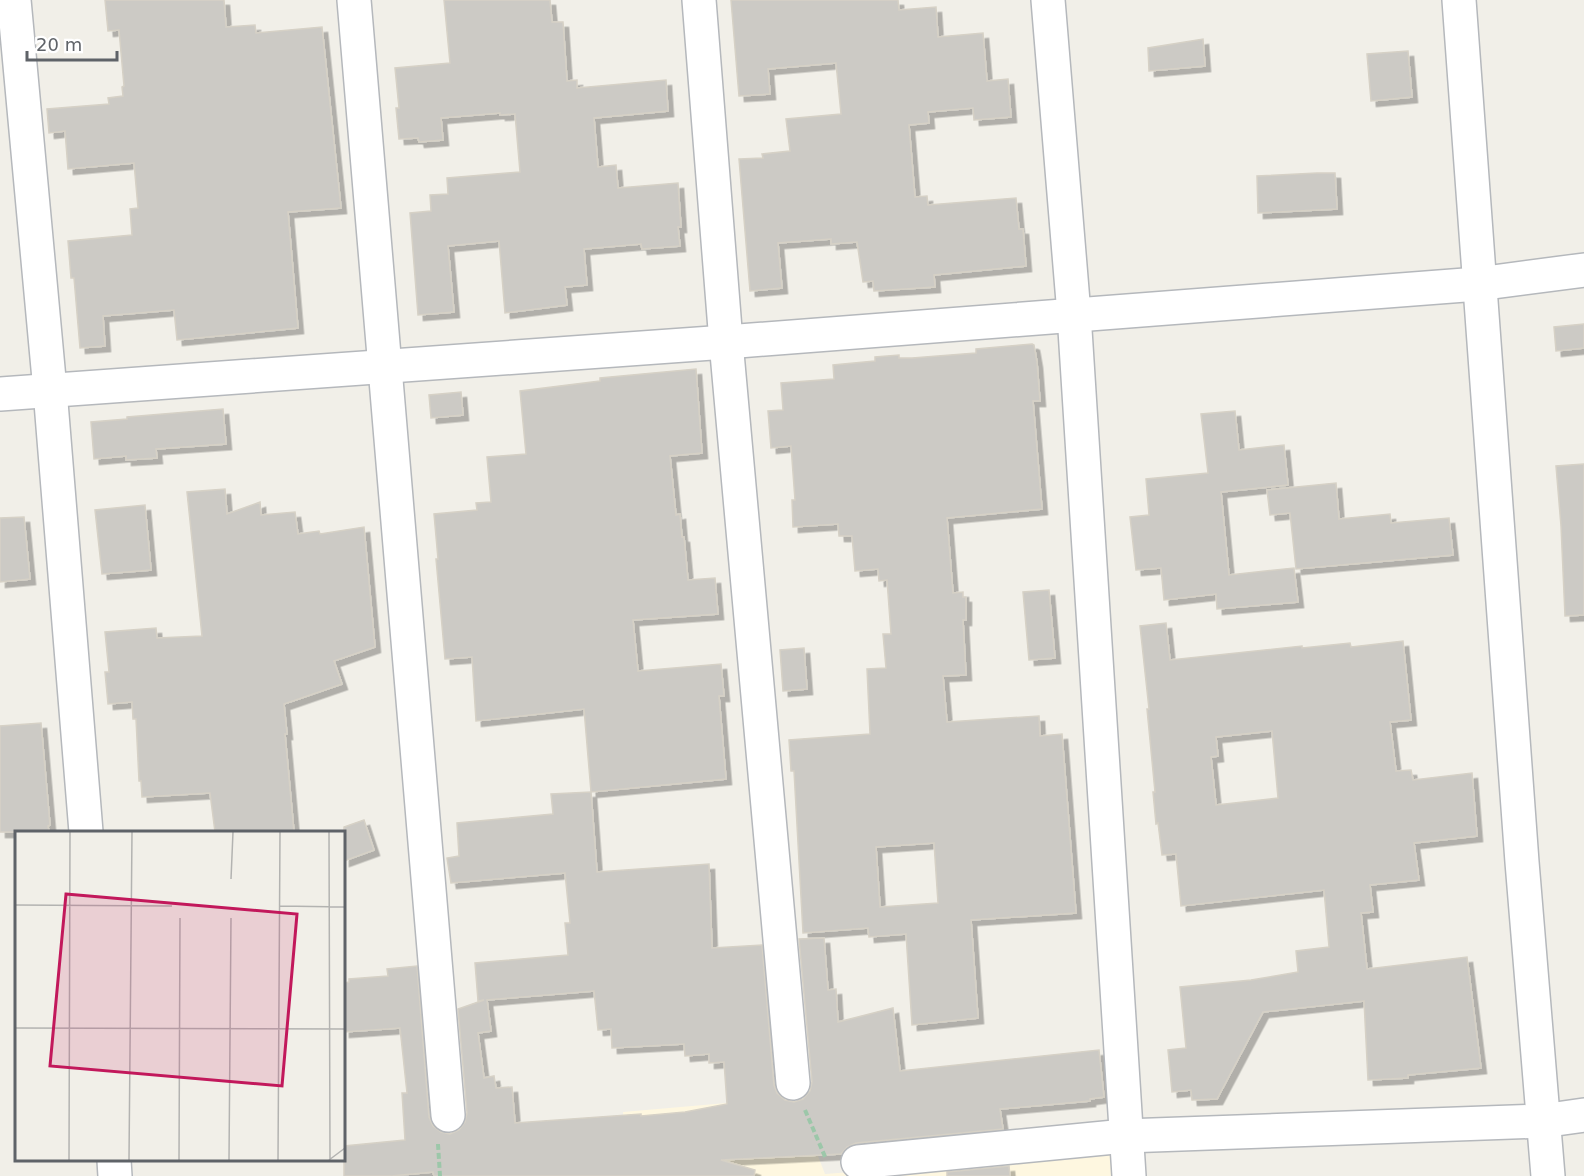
<svg xmlns="http://www.w3.org/2000/svg" width="1584" height="1176" font-family="'DejaVu Sans',sans-serif">
  <style>
    .commercial { fill: #fef7e0 }
    .building { fill: #cccac5; stroke: #d6d1c6; stroke-width: 1.5; fill-rule: evenodd; filter: url(#shadow) }
    .lines { fill: none; stroke-linecap: round; stroke-linejoin: round }
    .minor-casing { stroke: #b5b8bc; stroke-width: 36 }
    .path { stroke: #9cc7a9; stroke-width: 4; stroke-dasharray: 6 3; stroke-linecap: butt }
    .minor { stroke: #fff; stroke-width: 33 }
    .inset-road { fill: none; stroke: #b3b3b1; stroke-width: 1.5 }
    .view { fill: #c2185b; fill-opacity: 0.15; stroke: #c2185b; stroke-width: 3 }
    .inset-edge { fill: none; stroke: #5f6368; stroke-width: 3 }
  </style>
  <defs>
    <filter id="shadow"><feDropShadow dx="5.5" dy="5.5" stdDeviation="0" flood-color="#0004"/></filter>
  </defs>
  <rect width="100%" height="100%" fill="#f1efe8"/>
  <!-- commercial -->
  <path class="commercial" d="M 795,1097 L 825,1174 L 1114,1152 L 1116,1176 L 443,1176 L 626,1141 L 623,1112 Z"/>
  <!-- building -->
  <g class="building">
    <path d="M 105,0 L 224,0 L 226,27 L 255,25 L 256,33 L 322,27 L 341,208 L 288,212 L 298,328 L 177,340 L 174,310 L 103,316 L 105,346 L 80,348 L 74,278 L 71,278 L 68,241 L 132,235 L 130,209 L 138,208 L 134,163 L 68,169 L 65,131 L 49,133 L 47,109 L 109,104 L 108,98 L 123,96 L 122,87 L 124,86 L 119,30 L 108,31 Z"/>
    <path d="M 444,0 L 550,0 L 552,22 L 563,22 L 567,81 L 577,80 L 577,88 L 666,80 L 668,111 L 594,118 L 598,167 L 616,165 L 618,188 L 678,183 L 681,227 L 678,227 L 680,246 L 642,249 L 641,244 L 584,249 L 587,285 L 565,287 L 567,305 L 505,313 L 499,241 L 448,246 L 454,312 L 418,315 L 410,213 L 431,211 L 430,195 L 448,194 L 447,178 L 520,172 L 515,114 L 500,115 L 500,113 L 441,118 L 443,140 L 419,142 L 418,138 L 399,139 L 396,108 L 399,108 L 395,68 L 450,63 Z"/>
    <path d="M 731,0 L 898,0 L 899,10 L 936,7 L 938,37 L 983,33 L 987,81 L 1008,79 L 1011,117 L 974,120 L 973,108 L 928,112 L 929,123 L 909,125 L 915,197 L 927,196 L 928,205 L 1016,198 L 1019,229 L 1023,229 L 1026,266 L 934,275 L 935,287 L 874,291 L 873,281 L 863,282 L 857,242 L 831,244 L 831,239 L 778,243 L 782,288 L 750,291 L 739,159 L 763,158 L 762,154 L 790,151 L 786,119 L 841,114 L 836,63 L 768,69 L 770,94 L 739,96 Z"/>
    <path d="M 1203,39 L 1205,66 L 1149,71 L 1148,48 Z"/>
    <path d="M 1408,51 L 1412,97 L 1371,101 L 1367,54 Z"/>
    <path d="M 1317,173 L 1335,173 L 1337,209 L 1258,213 L 1257,176 Z"/>
    <path d="M 1584,324 L 1584,348 L 1556,351 L 1554,327 Z"/>
    <path d="M 1032,344 L 1034,345 L 1037,362 L 1040,401 L 1033,401 L 1042,509 L 947,518 L 953,593 L 963,592 L 963,597 L 966,597 L 966,620 L 963,620 L 966,675 L 943,676 L 947,722 L 1039,716 L 1040,736 L 1062,734 L 1076,913 L 971,920 L 978,1018 L 912,1025 L 906,934 L 869,937 L 868,928 L 803,933 L 794,771 L 791,771 L 789,740 L 870,734 L 867,669 L 886,668 L 883,634 L 891,634 L 887,580 L 879,581 L 878,569 L 855,571 L 852,536 L 839,536 L 838,524 L 793,527 L 792,500 L 795,500 L 791,446 L 771,448 L 768,411 L 783,410 L 781,383 L 834,379 L 833,365 L 875,361 L 875,357 L 899,355 L 899,358 L 912,358 L 976,353 L 976,349 ZM 934,843 L 938,903 L 880,907 L 876,847 Z"/>
    <path d="M 696,369 L 702,453 L 670,456 L 676,515 L 680,514 L 682,537 L 684,537 L 688,580 L 715,578 L 718,614 L 633,620 L 638,671 L 721,664 L 724,696 L 719,696 L 726,779 L 591,792 L 584,709 L 476,721 L 472,657 L 445,659 L 436,559 L 438,559 L 434,514 L 477,510 L 476,503 L 491,502 L 487,457 L 526,454 L 520,391 L 600,381 L 600,378 Z"/>
    <path d="M 461,392 L 463,415 L 431,418 L 429,395 Z"/>
    <path d="M 223,409 L 226,444 L 156,449 L 157,458 L 126,460 L 126,456 L 94,459 L 91,422 L 127,419 L 127,417 Z"/>
    <path d="M 1235,411 L 1239,450 L 1284,445 L 1288,485 L 1221,492 L 1229,575 L 1294,568 L 1298,602 L 1217,609 L 1216,594 L 1164,600 L 1161,568 L 1136,570 L 1130,517 L 1149,515 L 1146,479 L 1208,473 L 1201,414 Z"/>
    <path d="M 1584,464 L 1584,615 L 1565,616 L 1561,526 L 1556,466 Z"/>
    <path d="M 1336,483 L 1339,519 L 1390,514 L 1391,523 L 1449,518 L 1453,555 L 1296,569 L 1290,513 L 1270,515 L 1267,490 Z"/>
    <path d="M 225,489 L 227,514 L 260,502 L 261,515 L 295,512 L 298,534 L 319,531 L 320,534 L 364,527 L 375,647 L 334,661 L 342,684 L 284,704 L 287,734 L 285,734 L 294,832 L 215,832 L 210,793 L 142,797 L 141,781 L 139,781 L 136,719 L 133,719 L 132,702 L 108,704 L 105,672 L 109,672 L 105,632 L 156,628 L 157,638 L 202,636 L 187,492 Z"/>
    <path d="M 145,505 L 151,570 L 102,574 L 95,510 Z"/>
    <path d="M 24,517 L 30,579 L 0,582 L 0,518 Z"/>
    <path d="M 1049,590 L 1055,658 L 1029,660 L 1023,592 Z"/>
    <path d="M 1166,623 L 1170,660 L 1302,646 L 1302,648 L 1350,643 L 1351,647 L 1403,641 L 1411,720 L 1390,722 L 1396,771 L 1411,770 L 1413,780 L 1472,773 L 1477,836 L 1414,843 L 1419,880 L 1370,885 L 1373,912 L 1361,913 L 1367,969 L 1467,957 L 1481,1068 L 1408,1075 L 1408,1078 L 1368,1080 L 1364,1001 L 1263,1012 L 1217,1099 L 1192,1100 L 1191,1090 L 1172,1092 L 1168,1050 L 1186,1048 L 1180,987 L 1251,980 L 1298,972 L 1296,951 L 1329,947 L 1324,890 L 1181,906 L 1176,854 L 1162,855 L 1158,823 L 1156,824 L 1153,792 L 1155,792 L 1147,709 L 1149,709 L 1140,626 ZM 1272,731 L 1278,798 L 1216,805 L 1211,757 L 1218,756 L 1216,737 Z"/>
    <path d="M 804,648 L 807,689 L 783,691 L 780,650 Z"/>
    <path d="M 41,723 L 50,825 L 48,826 L 49,832 L 0,832 L 0,726 Z"/>
    <path d="M 591,792 L 597,872 L 709,864 L 712,948 L 762,945 L 774,1085 L 777,1093 L 785,1100 L 794,1102 L 803,1099 L 810,1091 L 812,1082 L 799,939 L 824,938 L 828,990 L 836,989 L 838,1022 L 893,1008 L 900,1071 L 1099,1050 L 1104,1097 L 1090,1099 L 1090,1101 L 1000,1109 L 1003,1129 L 856,1143 L 847,1147 L 841,1154 L 721,1160 L 755,1170 L 754,1176 L 434,1176 L 433,1172 L 391,1176 L 344,1176 L 344,1146 L 405,1140 L 402,1093 L 407,1093 L 400,1028 L 344,1032 L 344,983 L 349,982 L 349,979 L 388,976 L 387,969 L 417,966 L 429,1117 L 433,1126 L 441,1132 L 450,1134 L 459,1130 L 465,1122 L 467,1113 L 458,1009 L 484,1000 L 478,1001 L 475,963 L 568,955 L 565,923 L 570,923 L 565,873 L 451,883 L 447,858 L 459,856 L 457,823 L 553,814 L 551,794 ZM 594,991 L 598,1030 L 611,1029 L 612,1048 L 684,1044 L 685,1056 L 709,1054 L 709,1063 L 724,1062 L 727,1104 L 685,1112 L 641,1116 L 641,1114 L 515,1123 L 512,1087 L 496,1088 L 494,1076 L 484,1078 L 478,1033 L 491,1031 L 487,1000 Z"/>
    <path d="M 364,820 L 374,850 L 344,861 L 344,827 Z"/>
    <path d="M 1009,1166 L 1010,1176 L 947,1176 L 947,1172 Z"/>
  </g>
  <g class="lines">
    <!-- minor casing -->
    <g class="minor-casing">
      <g id="minor">
        <path d="M 14,0 L 50,390 L 86,832"/>
        <path d="M 354,0 L 448,1115"/>
        <path d="M 699,0 L 726,342 L 793,1083"/>
        <path d="M 1048,0 L 1074,314 L 1129,1176"/>
        <path d="M 1459,0 L 1522,862 L 1548,1176"/>
        <path d="M 0,394 L 726,342 L 1478,284 L 1584,270"/>
        <path d="M 114,1160 L 115,1176"/>
        <path d="M 858,1162 L 1125,1136 L 1542,1121 L 1584,1115"/>
      </g>
    </g>
    <!-- path -->
    <g class="path">
      <path d="M 805,1110 L 826,1159"/>
      <path d="M 438,1144 L 440,1176"/>
    </g>
    <!-- minor -->
    <use href="#minor" class="minor"/>
  </g>
  <!-- overview -->
  <g transform="translate(15 831)">
    <rect width="330" height="330" fill="#f1efe8"/>
    <path class="inset-road" d="M 314,1 L 315,328M 216,48 L 218,1M 0,74 L 157,75M 265,75 L 330,76M 0,197 L 330,198M 54,329 L 55,1M 114,329 L 117,1M 164,329 L 165,87M 214,329 L 216,87M 263,329 L 265,1M 314,329 L 330,317"/>
    <path class="view" d="M 51,63 L 282,83 L 267,255 L 35,235 Z"/>
    <rect width="330" height="330" class="inset-edge"/>
  </g>
  <!-- scale -->
  <path d="M27 51v9h90v-9" fill="none" stroke="#5f6368" stroke-width="3"/>
  <text x="36" y="51" font-size="18" fill="#5f6368" stroke="#ffffff" stroke-width="4.5" paint-order="stroke">20 m</text>
</svg>
